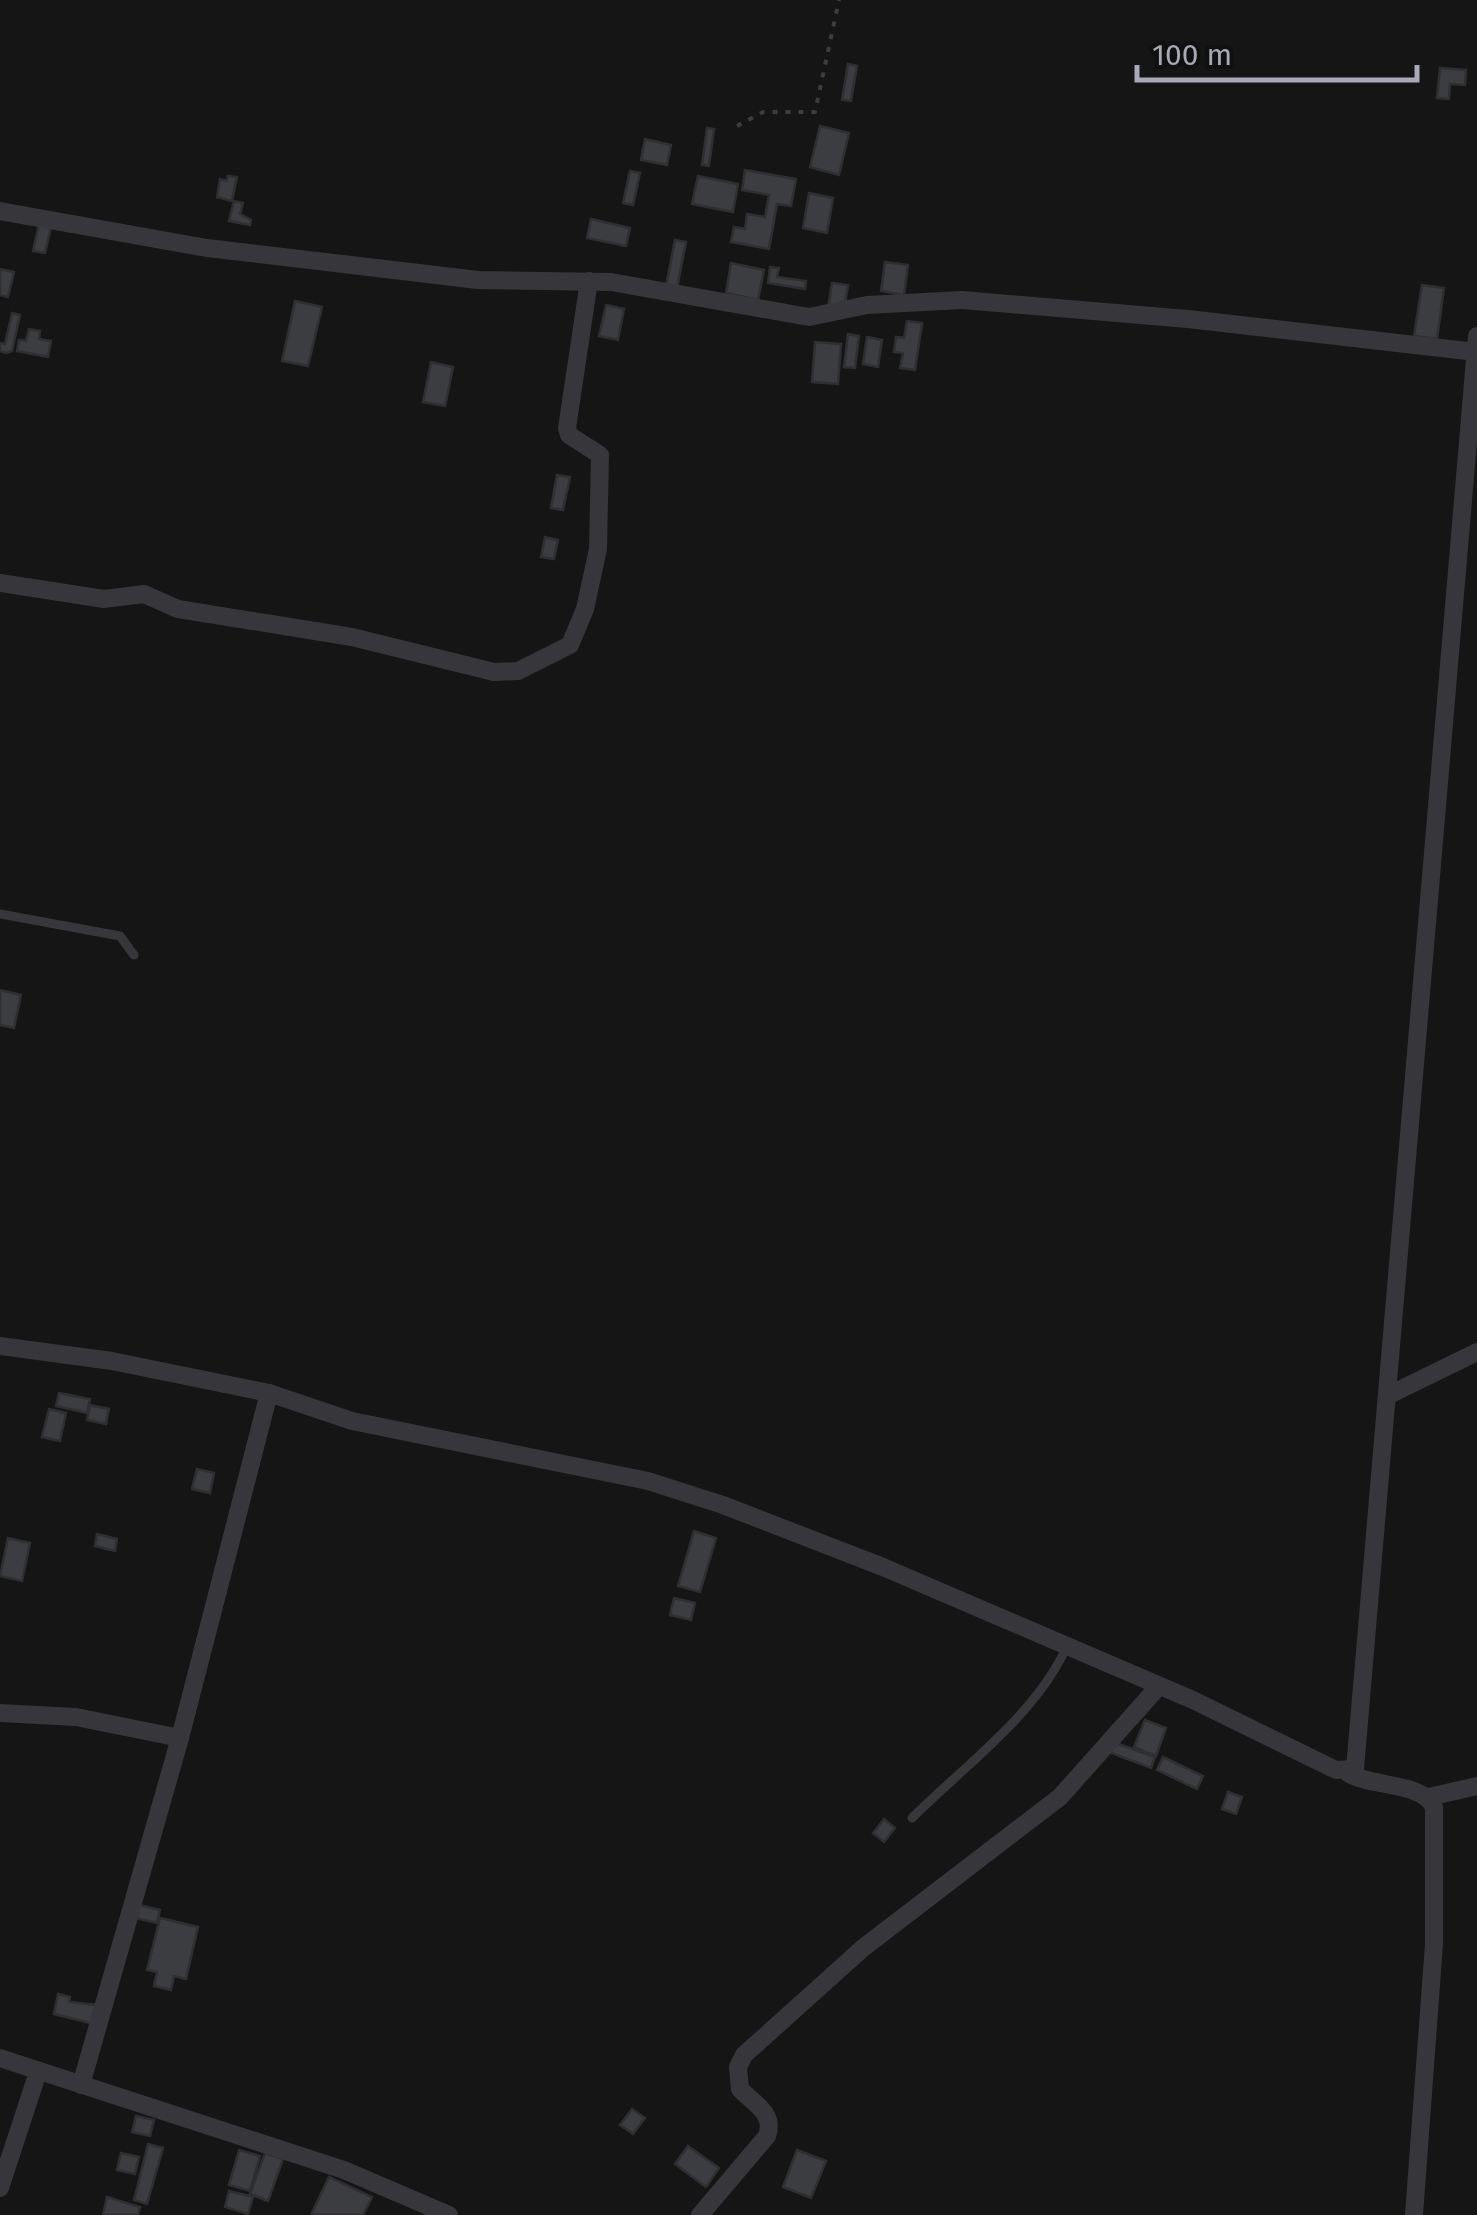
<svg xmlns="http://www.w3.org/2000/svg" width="1477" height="2215" font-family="'Fira Sans',sans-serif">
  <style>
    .building { fill: #3c3d40; stroke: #2f2f32; stroke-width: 2.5 }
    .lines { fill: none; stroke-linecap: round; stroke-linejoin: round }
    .path { stroke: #3c3d42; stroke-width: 4; stroke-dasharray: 5 8; stroke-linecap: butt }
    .service { stroke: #36363b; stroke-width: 9 }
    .minor { stroke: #36363b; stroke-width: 18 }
  </style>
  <rect width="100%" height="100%" fill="#151516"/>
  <!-- building -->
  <g class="building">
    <path d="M 848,64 L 857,66 L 851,101 L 842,100 Z"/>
    <path d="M 1440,68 L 1466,70 L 1465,85 L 1450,84 L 1449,99 L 1437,98 Z"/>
    <path d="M 820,126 L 849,133 L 839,175 L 810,167 Z"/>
    <path d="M 707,128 L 714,129 L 709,166 L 702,165 Z"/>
    <path d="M 645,139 L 671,145 L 667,165 L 641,160 Z"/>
    <path d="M 745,170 L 796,179 L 791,206 L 777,204 L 769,249 L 731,242 L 734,227 L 745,229 L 747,214 L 765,217 L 769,195 L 742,190 Z"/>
    <path d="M 630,171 L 640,173 L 633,205 L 623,203 Z"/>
    <path d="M 228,176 L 237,177 L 232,201 L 217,197 L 220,179 L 227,181 Z"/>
    <path d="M 698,176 L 738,184 L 733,212 L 692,204 Z"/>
    <path d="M 809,193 L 833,198 L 827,233 L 803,228 Z"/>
    <path d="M 234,201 L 243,203 L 240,214 L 251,220 L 250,225 L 229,221 Z"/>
    <path d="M 591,219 L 630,228 L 626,246 L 587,238 Z"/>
    <path d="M 39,224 L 51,227 L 45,253 L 33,251 Z"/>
    <path d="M 675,240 L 686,242 L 677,288 L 666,286 Z"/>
    <path d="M 885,262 L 908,265 L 904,295 L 881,291 Z"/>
    <path d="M 731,263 L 764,270 L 758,300 L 726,293 Z"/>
    <path d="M 770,267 L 779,268 L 777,277 L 806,281 L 805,289 L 768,283 Z"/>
    <path d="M 0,269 L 14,272 L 8,297 L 0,295 Z"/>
    <path d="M 832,283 L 848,285 L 844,310 L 828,308 Z"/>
    <path d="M 1422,285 L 1444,288 L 1437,339 L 1414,336 Z"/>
    <path d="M 295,301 L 322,307 L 308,366 L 282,361 Z"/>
    <path d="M 606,305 L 624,309 L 618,340 L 599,336 Z"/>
    <path d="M 12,313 L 20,315 L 12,351 L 6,353 L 0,351 L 0,343 L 5,344 Z"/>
    <path d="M 907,321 L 922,323 L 915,370 L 900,368 L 903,353 L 894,352 L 896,337 L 904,338 Z"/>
    <path d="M 29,329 L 40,331 L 39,339 L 51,341 L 48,357 L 17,351 L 19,340 L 26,341 Z"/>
    <path d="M 848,334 L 859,336 L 855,368 L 844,367 Z"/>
    <path d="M 867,337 L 882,340 L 878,367 L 863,364 Z"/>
    <path d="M 815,342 L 841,344 L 838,384 L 812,382 Z"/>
    <path d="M 431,362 L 453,367 L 445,406 L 423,402 Z"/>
    <path d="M 557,475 L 570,477 L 563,510 L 551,508 Z"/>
    <path d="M 545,537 L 558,540 L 554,559 L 541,557 Z"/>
    <path d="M 0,990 L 21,995 L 14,1028 L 0,1025 Z"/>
    <path d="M 59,1393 L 90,1399 L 87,1413 L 56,1406 Z"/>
    <path d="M 90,1405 L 109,1409 L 106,1424 L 87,1420 Z"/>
    <path d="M 49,1409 L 66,1413 L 60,1441 L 42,1437 Z"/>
    <path d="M 197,1469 L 214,1473 L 210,1493 L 192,1489 Z"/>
    <path d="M 694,1531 L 716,1538 L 700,1592 L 678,1586 Z"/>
    <path d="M 97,1534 L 117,1539 L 115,1551 L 95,1546 Z"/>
    <path d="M 8,1538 L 30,1543 L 22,1581 L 0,1576 Z"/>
    <path d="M 674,1598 L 695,1603 L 691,1620 L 670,1615 Z"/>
    <path d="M 1145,1720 L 1166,1728 L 1156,1756 L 1134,1747 Z"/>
    <path d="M 1113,1742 L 1155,1757 L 1151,1768 L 1109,1752 Z"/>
    <path d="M 1163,1757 L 1203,1776 L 1197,1789 L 1157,1770 Z"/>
    <path d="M 1228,1792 L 1242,1797 L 1236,1814 L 1222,1809 Z"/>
    <path d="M 884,1819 L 895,1828 L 884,1842 L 873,1833 Z"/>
    <path d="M 135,1904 L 160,1910 L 157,1923 L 132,1917 Z"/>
    <path d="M 160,1918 L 198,1927 L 186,1979 L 174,1976 L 171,1990 L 154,1986 L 157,1972 L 147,1970 Z"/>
    <path d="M 58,1994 L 70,1997 L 69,2002 L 98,2005 L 94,2024 L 54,2014 Z"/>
    <path d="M 632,2109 L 645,2118 L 633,2134 L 620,2125 Z"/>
    <path d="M 136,2116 L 154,2120 L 150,2136 L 132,2132 Z"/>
    <path d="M 148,2144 L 163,2148 L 147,2204 L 134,2200 Z"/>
    <path d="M 688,2146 L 719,2168 L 706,2187 L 675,2164 Z"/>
    <path d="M 239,2150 L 260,2156 L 250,2191 L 229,2185 Z"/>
    <path d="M 797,2150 L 826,2161 L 811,2198 L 783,2187 Z"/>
    <path d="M 121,2153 L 139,2157 L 135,2174 L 117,2170 Z"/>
    <path d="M 265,2153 L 283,2159 L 268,2201 L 250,2194 Z"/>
    <path d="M 329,2177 L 372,2197 L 363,2215 L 311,2215 Z"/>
    <path d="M 229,2191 L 253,2197 L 248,2214 L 225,2207 Z"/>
    <path d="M 107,2197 L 140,2207 L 138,2215 L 103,2215 Z"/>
  </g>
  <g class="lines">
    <!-- path -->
    <path class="path" d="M 737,126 L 763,112 L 815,112 L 839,0"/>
    <!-- service -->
    <g class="service">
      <path d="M 0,914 L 120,936 L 134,955"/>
      <path d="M 912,1818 C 965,1765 1036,1715 1067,1646"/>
    </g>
    <!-- minor -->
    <g class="minor">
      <path d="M 0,211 L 207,248 L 478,280 L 611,282 L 809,317 L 867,305 L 962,300 L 1188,319 L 1476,352"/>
      <path d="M 0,583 L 104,599 L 144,594 L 178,609 L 352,637 L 494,672 L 518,671 L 570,645 L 585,609 L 598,549 L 600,455 L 569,435 L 567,428 L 589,281"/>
      <path d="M 0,1346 L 112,1361 L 269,1393 L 352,1421 L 648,1481 L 723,1505 L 883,1567 L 1193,1700 L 1336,1770 L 1355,1769 L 1477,336"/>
      <path d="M 1387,1396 L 1477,1352"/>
      <path d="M 0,1713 L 76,1717 L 180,1738"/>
      <path d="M 1348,1773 C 1372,1788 1421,1781 1434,1807 L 1434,1944 L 1414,2215"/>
      <path d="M 1429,1797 L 1477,1786"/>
      <path d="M 0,2058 L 344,2170 L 449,2215"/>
      <path d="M 81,2085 L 180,1738 L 269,1393"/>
      <path d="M 0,2188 L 38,2072"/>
      <path d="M 700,2215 L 767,2136 C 775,2113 755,2105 740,2089 L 738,2067 L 744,2055 L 863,1948 L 1060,1797 L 1159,1686"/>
    </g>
  </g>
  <!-- scale -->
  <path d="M1137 65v15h280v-15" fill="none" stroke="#a7aab6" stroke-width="5"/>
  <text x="1152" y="65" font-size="30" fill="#a7aab6" stroke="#101011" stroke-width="8" paint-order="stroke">100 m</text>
</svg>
